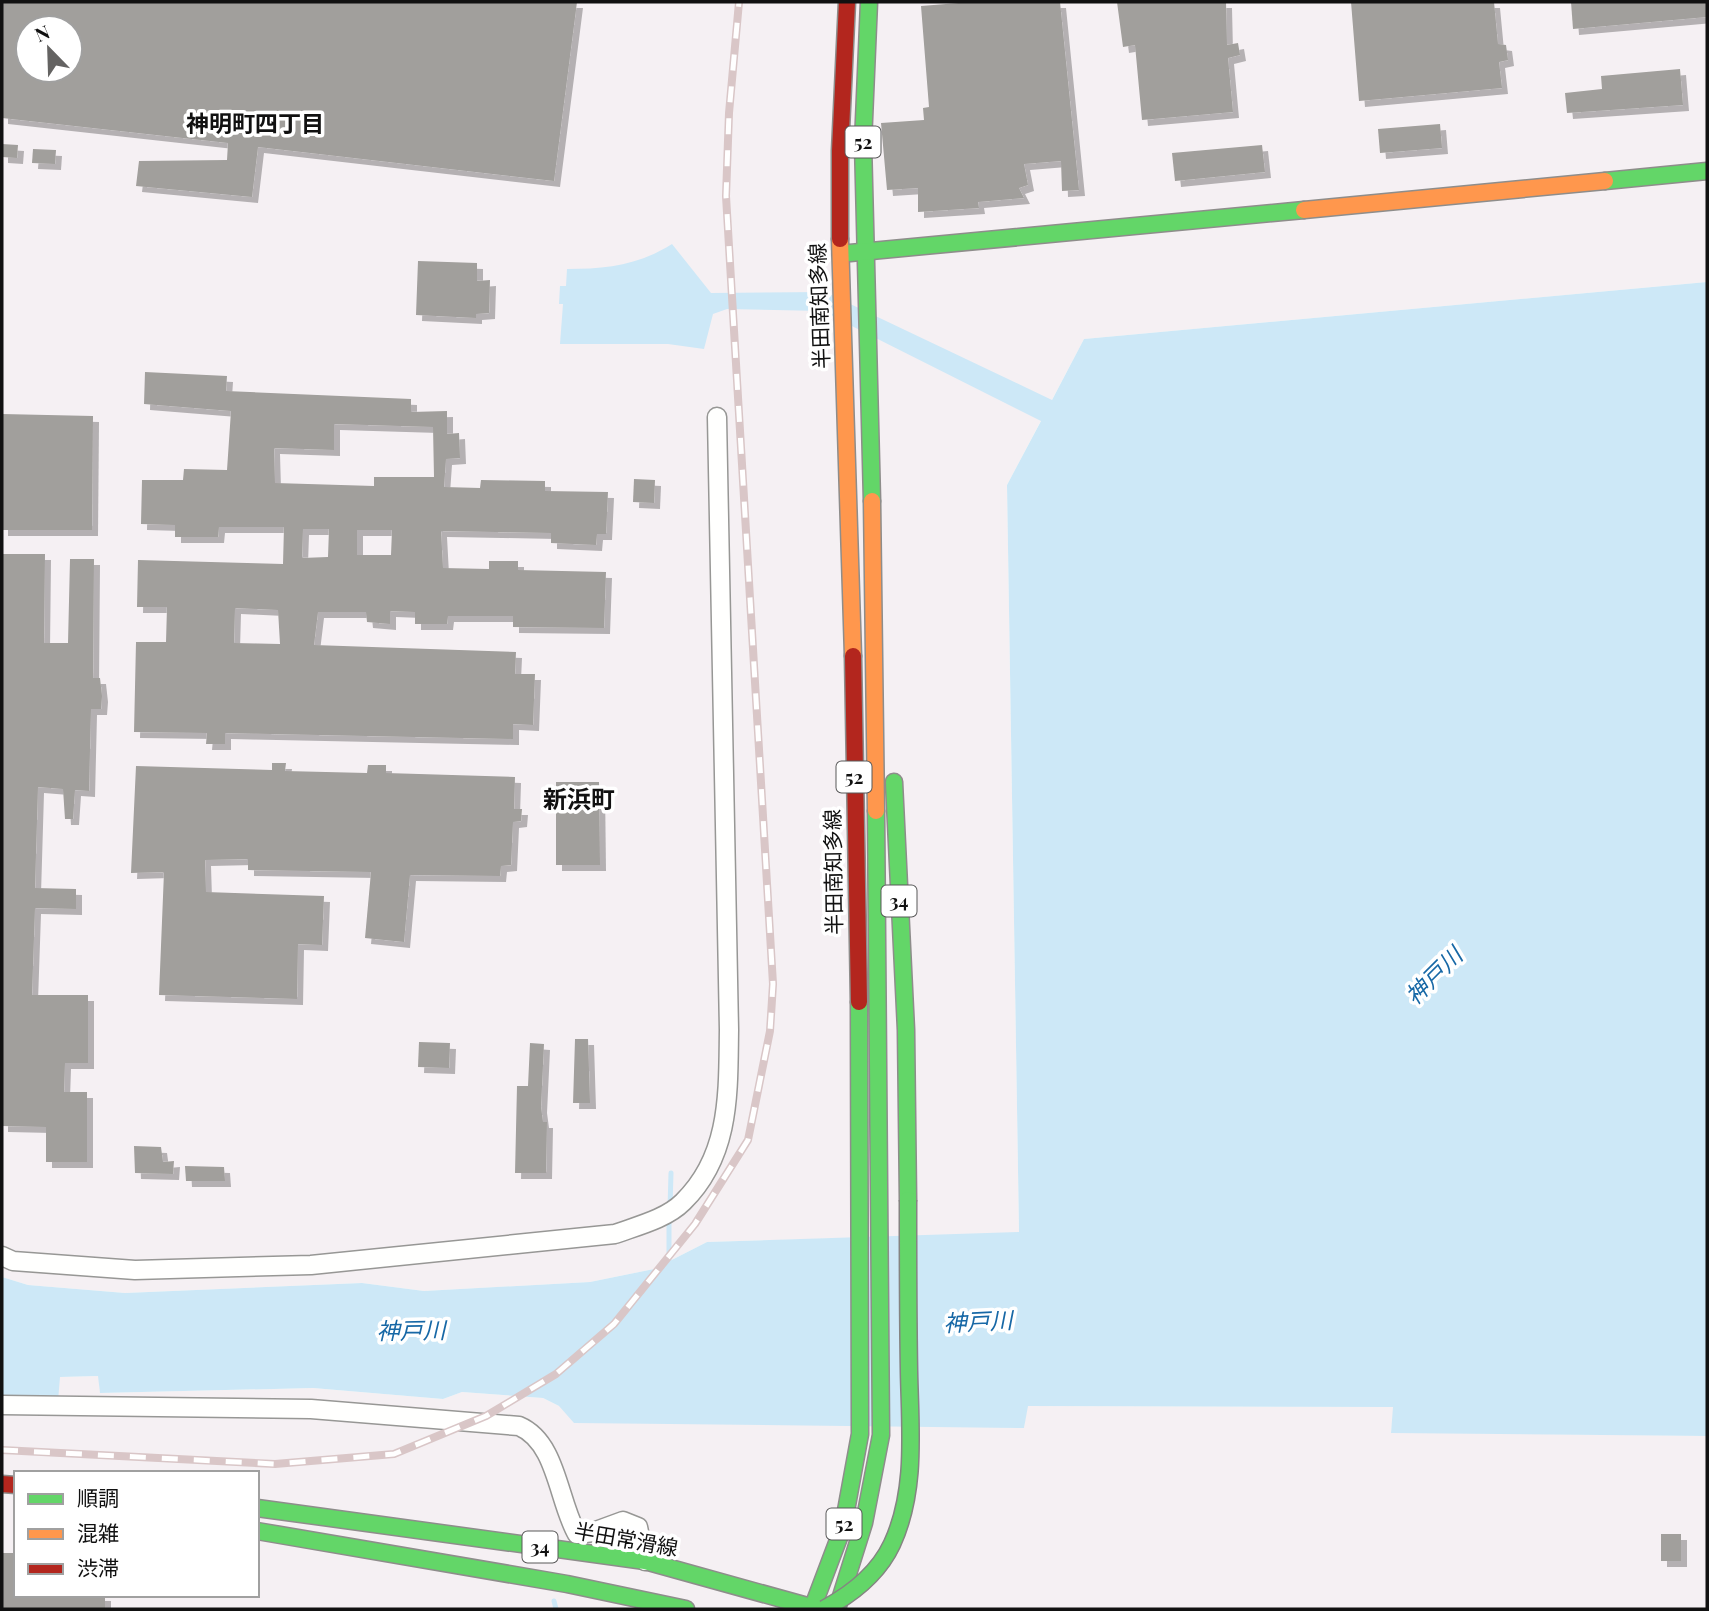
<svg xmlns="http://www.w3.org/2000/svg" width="1709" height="1611" font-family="'Playfair Display','Noto Sans JP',serif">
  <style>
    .industrial { fill: #f5f0f3; fill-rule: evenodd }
    .water { fill: #cde8f7 }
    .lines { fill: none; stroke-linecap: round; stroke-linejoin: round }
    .stream { stroke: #cde8f7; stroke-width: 5 }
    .building { fill: #a19f9c; fill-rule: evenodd; filter: url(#shadow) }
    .street-casing { stroke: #979795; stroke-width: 21 }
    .fast-casing { stroke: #8e8d8b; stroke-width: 19 }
    .slow-casing { stroke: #8e8d8b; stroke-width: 19 }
    .jam-casing { stroke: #8e8d8b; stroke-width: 19 }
    .street { stroke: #fffffe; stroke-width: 18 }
    .fast { stroke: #63d668; stroke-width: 16 }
    .slow { stroke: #ff974d; stroke-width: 16 }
    .jam { stroke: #b3261e; stroke-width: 16 }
    .rail-casing { stroke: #d9c6c7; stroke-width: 8 }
    .rail { stroke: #fff; stroke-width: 5; stroke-dasharray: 16; stroke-linecap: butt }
    .fast-bridge-casing { stroke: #858482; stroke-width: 19; stroke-linecap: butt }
    .fast-bridge { stroke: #63d668; stroke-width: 16 }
    .labels { text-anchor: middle; stroke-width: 7; stroke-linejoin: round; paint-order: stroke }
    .shield { fill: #fff; stroke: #585858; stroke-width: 2 }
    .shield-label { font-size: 19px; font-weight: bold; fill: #111 }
    .street-label { font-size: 21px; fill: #111; stroke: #fff }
    .neighbourhood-label { font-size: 23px; font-weight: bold; fill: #111; stroke: #fff }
    .water-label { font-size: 23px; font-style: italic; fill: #1768a6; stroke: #fff }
    .quarter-label { font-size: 24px; font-weight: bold; fill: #111; stroke: #fff }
  </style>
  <defs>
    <filter id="shadow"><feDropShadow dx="6" dy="6" stdDeviation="0" flood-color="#0004"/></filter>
  </defs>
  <rect width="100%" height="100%" fill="#fdfcf7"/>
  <!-- industrial -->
  <g class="industrial">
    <path d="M 2,2 L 1707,2 L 1707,282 L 1084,339 L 1007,485 L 1019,1233 L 707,1242 L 654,1269 L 590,1282 L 424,1291 L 362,1283 L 125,1293 L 28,1285 L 2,1277 ZM 28,28 L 70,28 L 70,70 L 28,70 Z"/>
    <path d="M 99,1376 L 100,1393 L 313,1388 L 443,1399 L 462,1392 L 543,1398 L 559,1406 L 1024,1428 L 1027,1406 L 1394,1407 L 1391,1432 L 1707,1436 L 1707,1609 L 2,1609 L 2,1400 L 59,1377 ZM 16,1473 L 257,1473 L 257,1595 L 16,1595 Z"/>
  </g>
  <!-- water -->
  <path class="water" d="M 672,244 L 711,293 L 825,292 L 1052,400 L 1084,339 L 1707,282 L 1707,1436 L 1391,1433 L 1393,1407 L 1028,1406 L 1024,1428 L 574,1423 L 559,1406 L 543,1398 L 462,1392 L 443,1399 L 313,1388 L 100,1393 L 98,1376 L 60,1377 L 58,1401 L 2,1400 L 2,1277 L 28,1285 L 125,1293 L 362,1283 L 424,1291 L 590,1282 L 654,1269 L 707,1242 L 1019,1232 L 1007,485 L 1041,421 L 822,311 L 727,309 L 713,314 L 704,349 L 668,344 L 560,344 L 563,304 L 559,304 L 560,286 L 566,286 L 567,269 C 606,269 639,265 672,244 Z"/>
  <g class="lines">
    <!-- stream -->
    <g class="stream">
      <path d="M 670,1208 L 671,1173"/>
      <path d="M 669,1268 L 669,1218"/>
      <path d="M 554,1601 L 556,1609"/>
    </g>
  </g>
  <!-- building -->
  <g class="building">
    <path d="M 2,2 L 577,2 L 554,181 L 258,147 L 252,197 L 136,186 L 139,161 L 227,160 L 228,143 L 2,118 ZM 28,28 L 70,28 L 70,70 L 28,70 Z"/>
    <path d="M 971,2 L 1060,2 L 1079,190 L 1062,191 L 1061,161 L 1024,164 L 1028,185 L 1019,188 L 1024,198 L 978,202 L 979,208 L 918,212 L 918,188 L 887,190 L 881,123 L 924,120 L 923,108 L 929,107 L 921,6 Z"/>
    <path d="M 1117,2 L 1226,2 L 1227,45 L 1238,43 L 1240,55 L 1228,58 L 1233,112 L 1142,120 L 1135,45 L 1123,47 Z"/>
    <path d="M 1351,2 L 1494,2 L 1498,44 L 1506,45 L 1508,60 L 1499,62 L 1502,88 L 1359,101 Z"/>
    <path d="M 1571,2 L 1707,2 L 1707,17 L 1573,29 Z"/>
    <path d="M 1680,69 L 1683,105 L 1567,113 L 1565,93 L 1602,89 L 1601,76 Z"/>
    <path d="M 1440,124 L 1442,148 L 1380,153 L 1378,129 Z"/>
    <path d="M 2,144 L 18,145 L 17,158 L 2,157 Z"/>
    <path d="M 1262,145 L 1265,172 L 1175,181 L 1172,153 Z"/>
    <path d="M 33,149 L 56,150 L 55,164 L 32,163 Z"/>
    <path d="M 418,261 L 477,263 L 477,281 L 490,280 L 489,313 L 476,314 L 476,318 L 416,315 Z"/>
    <path d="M 145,372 L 227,376 L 226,391 L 411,399 L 411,412 L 447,411 L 447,434 L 459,433 L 460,458 L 446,459 L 444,487 L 480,488 L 481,480 L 545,481 L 545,491 L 608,492 L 606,534 L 597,534 L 596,545 L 551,543 L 551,533 L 441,531 L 443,568 L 489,569 L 489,561 L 518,561 L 518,570 L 606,572 L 604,628 L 513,627 L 513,616 L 448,616 L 447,624 L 415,624 L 415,612 L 390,611 L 390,624 L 367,622 L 366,612 L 318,612 L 314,645 L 516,652 L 515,674 L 535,674 L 533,725 L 513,724 L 513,739 L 225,733 L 225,744 L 206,744 L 207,733 L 134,732 L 136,642 L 166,642 L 167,607 L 137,607 L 138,560 L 283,564 L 284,527 L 219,527 L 218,537 L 175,537 L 175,525 L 141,524 L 142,480 L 183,480 L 184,469 L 227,470 L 231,411 L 144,404 ZM 334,424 L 433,427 L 434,477 L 374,477 L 374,486 L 275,483 L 274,448 L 334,450 ZM 303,529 L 329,529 L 328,557 L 302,558 ZM 357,530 L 392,530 L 391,555 L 357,555 ZM 235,608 L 278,610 L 280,644 L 234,643 Z"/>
    <path d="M 2,414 L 93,416 L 92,530 L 2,530 Z"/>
    <path d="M 634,479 L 655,480 L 654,503 L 633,502 Z"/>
    <path d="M 2,554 L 45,554 L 44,643 L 68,643 L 70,559 L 94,559 L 93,678 L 100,678 L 102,696 L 101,709 L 91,709 L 89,791 L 75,790 L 73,819 L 65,819 L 63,789 L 38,787 L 35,888 L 76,889 L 76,909 L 35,908 L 32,995 L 88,995 L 88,1063 L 65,1063 L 64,1092 L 87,1092 L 87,1162 L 46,1162 L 46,1127 L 2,1126 Z"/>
    <path d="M 272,763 L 286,763 L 285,771 L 367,773 L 368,765 L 386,765 L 386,773 L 515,777 L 514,809 L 522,809 L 521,821 L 513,822 L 511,865 L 501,866 L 500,876 L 410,875 L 404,942 L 365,938 L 371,872 L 248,870 L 248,859 L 205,860 L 206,892 L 324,896 L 322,945 L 298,944 L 297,999 L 159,995 L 164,872 L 131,873 L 136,766 L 272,770 Z"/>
    <path d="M 556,782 L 599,782 L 600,865 L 556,865 Z"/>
    <path d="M 575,1039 L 588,1039 L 590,1103 L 573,1103 Z"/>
    <path d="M 419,1042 L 450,1043 L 449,1068 L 418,1067 Z"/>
    <path d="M 530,1043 L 544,1044 L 541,1107 L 543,1122 L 547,1122 L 546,1173 L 515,1173 L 517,1086 L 528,1086 Z"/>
    <path d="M 134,1146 L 161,1147 L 163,1162 L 174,1161 L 173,1174 L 135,1173 Z"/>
    <path d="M 185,1166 L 224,1167 L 225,1181 L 186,1181 Z"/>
    <rect x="1661" y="1534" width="20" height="27"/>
    <path d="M 2,1553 L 16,1553 L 16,1595 L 105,1595 L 105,1609 L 2,1609 Z"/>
  </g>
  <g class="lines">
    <!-- street casing -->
    <g class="street-casing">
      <g id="street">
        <path d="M 2,1256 L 13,1261 L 135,1270 L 311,1265 L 615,1234 C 637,1226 666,1219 683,1202 C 731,1155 728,1092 729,1030 L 717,417"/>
        <path d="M 2,1405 L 311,1409 L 519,1426 C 557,1442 558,1501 577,1534 L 593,1532 L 623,1521 L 638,1527 L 645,1561"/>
      </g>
    </g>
    <!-- fast casing -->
    <g class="fast-casing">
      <g id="fast">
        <path d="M 869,2 L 863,143 L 872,501"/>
        <path d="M 1605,181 L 1707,171"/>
        <path d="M 850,253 L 1304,210"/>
        <path d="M 894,782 L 906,1030 L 908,1200"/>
        <path d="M 257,1508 L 645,1561 L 818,1609"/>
        <path d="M 257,1531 L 567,1584 L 686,1609"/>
        <path d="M 812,1609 L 843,1527 L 860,1434 L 859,1002"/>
        <path d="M 837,1609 L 864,1523 L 881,1435 L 876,811"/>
      </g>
    </g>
    <!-- slow casing -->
    <g class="slow-casing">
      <g id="slow">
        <path d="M 1304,210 L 1605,181"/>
        <path d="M 840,239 L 853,656"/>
        <path d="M 872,501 L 876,811"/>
      </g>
    </g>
    <!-- jam casing -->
    <g class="jam-casing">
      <g id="jam">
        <path d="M 840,239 L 840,151 L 847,2"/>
        <path d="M 853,656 L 859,1002"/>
        <path d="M 2,1484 L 16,1485"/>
      </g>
    </g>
    <!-- street -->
    <use href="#street" class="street"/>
    <!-- fast -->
    <use href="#fast" class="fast"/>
    <!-- slow -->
    <use href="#slow" class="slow"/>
    <!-- jam -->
    <use href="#jam" class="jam"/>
    <!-- rail casing -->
    <g class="rail-casing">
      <path id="rail" d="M 2,1450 L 275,1464 L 394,1454 L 486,1416 L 556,1374 L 614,1324 L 695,1224 L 748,1140 L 770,1031 L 773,984 L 726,196 L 729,113 L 739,2"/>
    </g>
    <!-- rail -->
    <use href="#rail" class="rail"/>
    <!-- fast-bridge casing -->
    <g class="fast-bridge-casing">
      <path id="fast-bridge" d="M 824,1609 C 852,1594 878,1574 892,1544 C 917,1490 910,1428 909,1371 C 908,1314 908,1257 908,1200"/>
    </g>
    <!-- fast-bridge -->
    <use href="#fast-bridge" class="fast-bridge"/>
  </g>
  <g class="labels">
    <!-- shield labels -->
    <g class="shield">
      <rect x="845.5" y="126.5" width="35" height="31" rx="5"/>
      <rect x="836.5" y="761.5" width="35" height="31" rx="5"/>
      <rect x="881.5" y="885.5" width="35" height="31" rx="5"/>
      <rect x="826.5" y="1508.5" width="35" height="31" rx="5"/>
      <rect x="522.5" y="1531.5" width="35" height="31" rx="5"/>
    </g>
    <g class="shield-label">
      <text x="863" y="149">52</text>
      <text x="854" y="784">52</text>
      <text x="899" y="908">34</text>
      <text x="844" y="1531">52</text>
      <text x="540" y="1554">34</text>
    </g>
    <!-- street labels -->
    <g class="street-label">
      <text transform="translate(820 306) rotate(-92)" y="7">半田南知多線</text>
      <text transform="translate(834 872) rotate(-91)" y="7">半田南知多線</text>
      <text transform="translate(626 1540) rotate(10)" y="7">半田常滑線</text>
    </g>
    <!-- neighbourhood labels -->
    <g class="neighbourhood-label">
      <text x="255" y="132">神明町四丁目</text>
    </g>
    <!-- water labels -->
    <g class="water-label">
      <text transform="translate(1434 976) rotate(-45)" y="8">神戸川</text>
      <text transform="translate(978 1322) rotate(-3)" y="8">神戸川</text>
      <text transform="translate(411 1331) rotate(-1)" y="8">神戸川</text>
    </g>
    <!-- quarter labels -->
    <g class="quarter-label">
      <text x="579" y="808">新浜町</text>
    </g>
  </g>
  <!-- border -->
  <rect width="1709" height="1611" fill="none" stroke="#111111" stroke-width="7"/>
  <!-- legend -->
  <rect x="14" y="1471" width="245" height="126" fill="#ffffff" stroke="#a0a0a0" stroke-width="2"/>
  <rect x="28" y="1494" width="35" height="10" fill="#63d668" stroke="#a0a0a0" stroke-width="2"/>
  <text x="77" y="1506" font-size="21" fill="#111111">順調</text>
  <rect x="28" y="1529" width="35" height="10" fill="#ff974d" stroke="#a0a0a0" stroke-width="2"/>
  <text x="77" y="1541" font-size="21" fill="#111111">混雑</text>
  <rect x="28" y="1564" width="35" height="10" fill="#b3261e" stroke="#a0a0a0" stroke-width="2"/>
  <text x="77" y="1576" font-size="21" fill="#111111">渋滞</text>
  <!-- north arrow -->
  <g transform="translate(49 49) rotate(337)"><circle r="33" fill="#ffffff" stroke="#a0a0a0" stroke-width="2"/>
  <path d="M0-5L12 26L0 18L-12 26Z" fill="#646362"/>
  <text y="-10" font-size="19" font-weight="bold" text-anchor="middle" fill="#111111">N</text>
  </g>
</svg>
